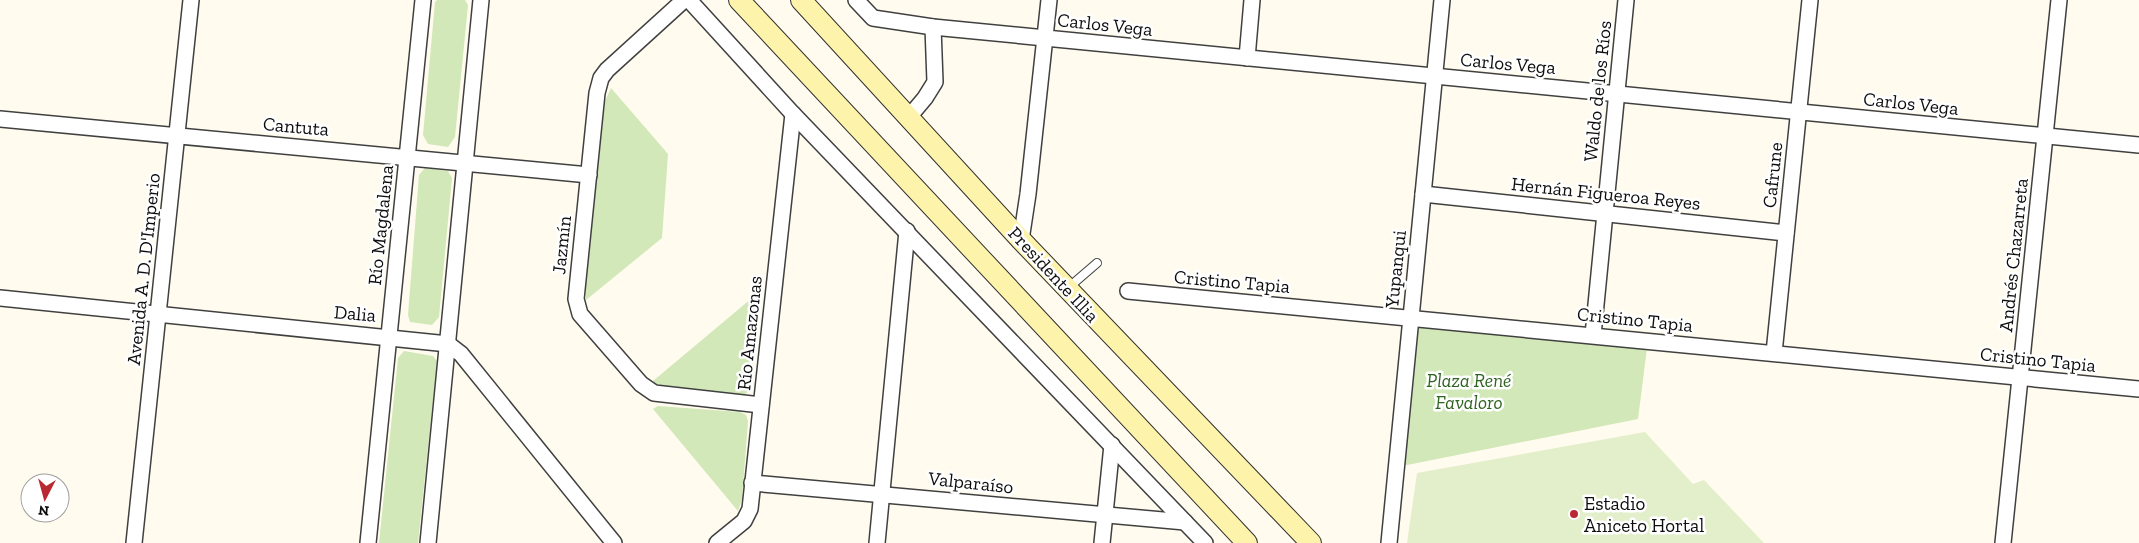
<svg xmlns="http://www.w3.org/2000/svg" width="2139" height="543" font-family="'Zilla Slab',serif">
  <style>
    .green { fill: #d2e8b8 }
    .pitch { fill: #e3efca }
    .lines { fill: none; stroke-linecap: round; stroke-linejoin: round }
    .lane-casing { stroke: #404040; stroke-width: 10 }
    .street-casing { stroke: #404040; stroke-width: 18 }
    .secondary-casing { stroke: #2f2f2f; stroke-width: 22 }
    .lane { stroke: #fff; stroke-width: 8 }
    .street { stroke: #fff; stroke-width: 15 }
    .secondary { stroke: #fdf3aa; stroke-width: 20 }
    .poi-dot { fill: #ba2831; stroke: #fff; stroke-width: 2 }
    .labels { text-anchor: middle; stroke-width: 5; stroke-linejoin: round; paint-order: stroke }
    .street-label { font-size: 19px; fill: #0d0d0d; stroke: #fff }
    .park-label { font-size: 19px; font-style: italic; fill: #2e631f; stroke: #fff }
    .poi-label { font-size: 19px; fill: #0d0d0d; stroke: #fff; text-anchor: start }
  </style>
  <rect width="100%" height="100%" fill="#fffbee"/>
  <!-- green -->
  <g class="green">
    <path d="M 437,0 L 465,0 L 468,5 L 455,137 L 448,147 L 428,144 L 423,135 L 435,2 Z"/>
    <path d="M 611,88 L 668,154 L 662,238 L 586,300 L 586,282 L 605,101 Z"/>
    <path d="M 425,168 L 448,171 L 452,178 L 439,317 L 432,325 L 410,322 L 408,315 L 419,175 Z"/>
    <path d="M 758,293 L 751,382 L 747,393 L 740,396 L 662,390 L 653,381 Z"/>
    <path d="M 1415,323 L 1647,348 L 1638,419 L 1407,465 L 1399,464 Z"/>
    <path d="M 404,351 L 433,356 L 437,361 L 418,543 L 379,543 L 398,358 Z"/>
    <path d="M 658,406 L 740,412 L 746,415 L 748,421 L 742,499 L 738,511 L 653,409 Z"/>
  </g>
  <!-- pitch -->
  <path class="pitch" d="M 1645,432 L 1693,484 L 1704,480 L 1764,543 L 1407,543 L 1417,473 Z"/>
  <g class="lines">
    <!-- lane casing -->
    <g class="lane-casing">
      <path id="lane" d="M 1068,288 L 1097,263"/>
    </g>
    <!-- street casing -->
    <g class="street-casing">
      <g id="street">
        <path d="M 684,0 L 607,70 L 601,78 L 597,93 L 576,299 L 580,314 L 641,384 L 654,393 L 761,405"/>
        <path d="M 689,0 L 793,114 L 1205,543"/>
        <path d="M 856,0 L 873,18 L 933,27 L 2139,145"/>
        <path d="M 1247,58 L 1252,0"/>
        <path d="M 909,117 L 925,98 L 935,82 L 933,27"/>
        <path d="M 0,119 L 589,175"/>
        <path d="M 1423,194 L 1786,233"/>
        <path d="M 1021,240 L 1028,194 L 1049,0"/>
        <path d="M 1128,291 L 2139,389"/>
        <path d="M 0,298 L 448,344 L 461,354 L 614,543"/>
        <path d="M 1593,335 L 1626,0"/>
        <path d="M 1774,353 L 1810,0"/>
        <path d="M 752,483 L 1185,522"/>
        <path d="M 134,543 L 191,0"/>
        <path d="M 368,543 L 423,0"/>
        <path d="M 428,543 L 481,0"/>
        <path d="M 717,543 L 744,521 L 750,509 L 793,114"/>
        <path d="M 877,543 L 907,231"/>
        <path d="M 1102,543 L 1112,445"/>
        <path d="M 1389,543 L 1442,0"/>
        <path d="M 2003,543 L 2059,0"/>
      </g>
    </g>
    <!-- secondary casing -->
    <g class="secondary-casing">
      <g id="secondary">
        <path d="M 739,0 L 1247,543"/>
        <path d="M 801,0 L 1021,240 L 1311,543"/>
      </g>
    </g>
    <!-- lane -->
    <use href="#lane" class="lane"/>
    <!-- street -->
    <use href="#street" class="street"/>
    <!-- secondary -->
    <use href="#secondary" class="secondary"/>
  </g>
  <!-- markers -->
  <circle class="poi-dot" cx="1574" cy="514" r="5"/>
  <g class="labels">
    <!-- street labels -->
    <g class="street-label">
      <text transform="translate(1105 24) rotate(6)" y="7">Carlos Vega</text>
      <text transform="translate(1508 63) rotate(5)" y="7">Carlos Vega</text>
      <text transform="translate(1597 91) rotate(-84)" y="7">Waldo de los Ríos</text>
      <text transform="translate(1911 103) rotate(6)" y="7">Carlos Vega</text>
      <text transform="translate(296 126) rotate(5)" y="7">Cantuta</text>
      <text transform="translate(1772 175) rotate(-84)" y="7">Cafrune</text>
      <text transform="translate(1606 193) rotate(6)" y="7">Hernán Figueroa Reyes</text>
      <text transform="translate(380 225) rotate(-84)" y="7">Río Magdalena</text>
      <text transform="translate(561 245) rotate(-84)" y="7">Jazmín</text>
      <text transform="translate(2013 255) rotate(-84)" y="7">Andrés Chazarreta</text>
      <text transform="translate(143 269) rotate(-84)" y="7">Avenida A. D. D'Imperio</text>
      <text transform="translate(1395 269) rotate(-84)" y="7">Yupanqui</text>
      <text transform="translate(1054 274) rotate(47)" y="7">Presidente Illia</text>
      <text transform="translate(1232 281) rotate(5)" y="7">Cristino Tapia</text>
      <text transform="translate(355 313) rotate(5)" y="7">Dalia</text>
      <text transform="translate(1635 319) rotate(6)" y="7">Cristino Tapia</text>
      <text transform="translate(749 333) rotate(-84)" y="7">Río Amazonas</text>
      <text transform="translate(2038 359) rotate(6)" y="7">Cristino Tapia</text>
      <text transform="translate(971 482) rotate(6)" y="7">Valparaíso</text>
    </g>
    <!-- park labels -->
    <g class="park-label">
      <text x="1469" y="387">Plaza René<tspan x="1469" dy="22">Favaloro</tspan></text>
    </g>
    <!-- poi labels -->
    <g class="poi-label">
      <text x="1584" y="510">Estadio<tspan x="1584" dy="22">Aniceto Hortal</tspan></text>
    </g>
  </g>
  <!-- north arrow -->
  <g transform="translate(45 498) rotate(186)"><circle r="24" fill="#ffffff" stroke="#9e9e9e"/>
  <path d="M0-4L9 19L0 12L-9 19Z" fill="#ba2831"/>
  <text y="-8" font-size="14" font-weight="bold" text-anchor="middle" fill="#0d0d0d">N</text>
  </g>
</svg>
